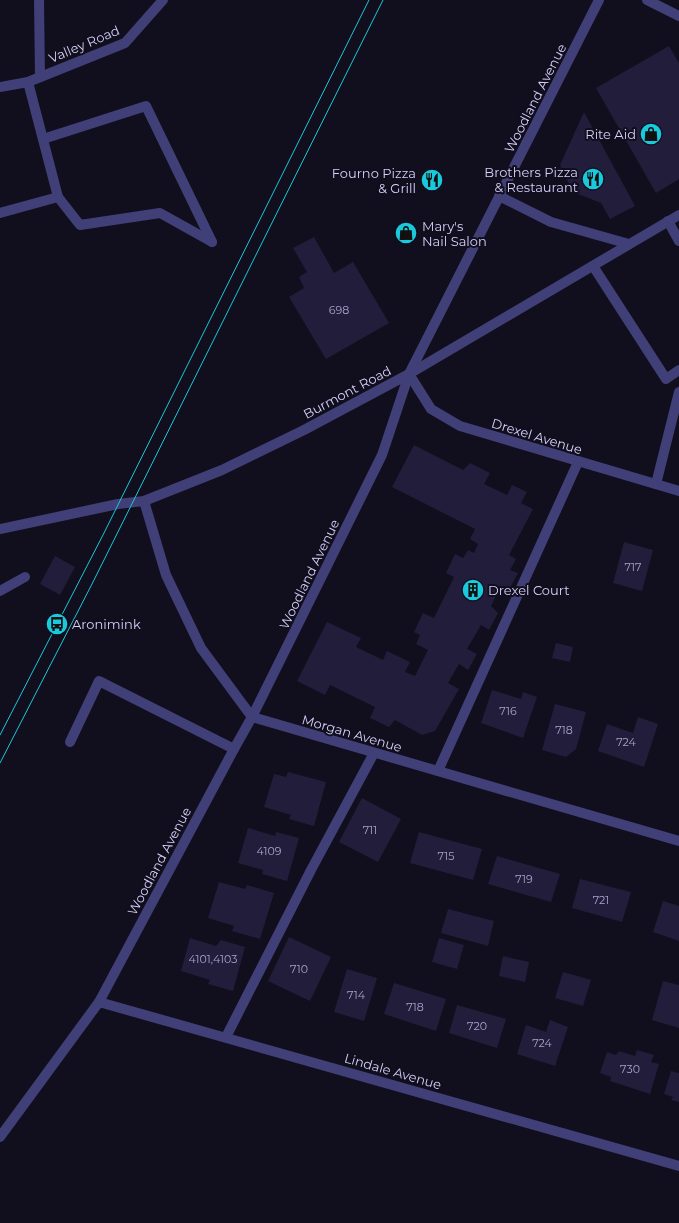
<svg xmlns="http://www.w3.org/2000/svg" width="679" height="1223" font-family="Montserrat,sans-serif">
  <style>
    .building { fill: #231d3c }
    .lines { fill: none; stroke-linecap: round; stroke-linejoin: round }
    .service { stroke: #403f77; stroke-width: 10 }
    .minor { stroke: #403f77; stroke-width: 10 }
    .tertiary { stroke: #403f77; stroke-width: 10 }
    .tram { stroke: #1ac9dc; stroke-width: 1 }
    .labels { text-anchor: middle; stroke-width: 4; stroke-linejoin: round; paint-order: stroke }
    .number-label { font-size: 11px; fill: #a8a3ca }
    .street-label { font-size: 13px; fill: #d5d0fa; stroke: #110e1d }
    .poi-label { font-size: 13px; fill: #d5d0fa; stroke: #110e1d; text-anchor: end }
  </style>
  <rect width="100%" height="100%" fill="#110e1d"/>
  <!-- building -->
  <g class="building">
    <path d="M 669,46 L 679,63 L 679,179 L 656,193 L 596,88 Z"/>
    <path d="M 584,112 L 635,206 L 610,219 L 601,203 L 573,192 L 560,165 Z"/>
    <path d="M 314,237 L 334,273 L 353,262 L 389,323 L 326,359 L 289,297 L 304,288 L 299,277 L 307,272 L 293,248 Z"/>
    <path d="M 414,445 L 463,470 L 470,463 L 490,473 L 484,484 L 507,495 L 512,485 L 527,492 L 521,503 L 533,509 L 509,555 L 516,559 L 510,570 L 518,573 L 508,592 L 500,588 L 491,606 L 498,613 L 489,630 L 481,625 L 467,649 L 477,654 L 468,670 L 459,664 L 448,683 L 459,689 L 435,731 L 422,735 L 395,720 L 389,727 L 370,718 L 375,707 L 330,685 L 325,695 L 297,681 L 327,622 L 361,638 L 356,647 L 383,660 L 387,651 L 410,662 L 405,672 L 415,676 L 428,650 L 416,644 L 420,635 L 414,632 L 423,613 L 434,618 L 454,577 L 446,573 L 455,554 L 463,558 L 468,550 L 474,553 L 478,544 L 470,539 L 475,529 L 392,487 Z"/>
    <path d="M 624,542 L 653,550 L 642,591 L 613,583 Z"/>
    <path d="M 55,556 L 75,567 L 60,595 L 40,584 Z"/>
    <path d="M 556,643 L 573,647 L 570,662 L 552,658 Z"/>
    <path d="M 492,690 L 521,699 L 523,692 L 537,697 L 523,738 L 481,723 Z"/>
    <path d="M 555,704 L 586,712 L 576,749 L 566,757 L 542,750 Z"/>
    <path d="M 638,717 L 658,724 L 644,767 L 598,751 L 607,724 L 633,733 Z"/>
    <path d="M 288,772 L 326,782 L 314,826 L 289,819 L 291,815 L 264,807 L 274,774 L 286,777 Z"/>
    <path d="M 362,798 L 401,819 L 378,862 L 339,842 Z"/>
    <path d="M 248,828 L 275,836 L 276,832 L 299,838 L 287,881 L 262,874 L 263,870 L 238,863 Z"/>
    <path d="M 419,832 L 482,849 L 473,880 L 410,863 Z"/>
    <path d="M 497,856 L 560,874 L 551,902 L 488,884 Z"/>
    <path d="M 580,879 L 631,892 L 622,922 L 572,908 Z"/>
    <path d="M 219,882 L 245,889 L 247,885 L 274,893 L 260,939 L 232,931 L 234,926 L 208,918 Z"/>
    <path d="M 663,901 L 679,906 L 679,941 L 653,932 Z"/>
    <path d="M 448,909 L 494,921 L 488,946 L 441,933 Z"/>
    <path d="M 289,937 L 331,957 L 310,1001 L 268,981 Z"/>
    <path d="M 190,938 L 216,946 L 221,940 L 245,947 L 233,991 L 208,984 L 210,980 L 181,971 Z"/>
    <path d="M 439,938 L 464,945 L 457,969 L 432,962 Z"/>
    <path d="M 503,956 L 529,962 L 525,982 L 499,976 Z"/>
    <path d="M 347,969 L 377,978 L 364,1021 L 334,1012 Z"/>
    <path d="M 563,972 L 591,980 L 583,1006 L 555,998 Z"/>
    <path d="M 663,981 L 679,985 L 679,1028 L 652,1020 Z"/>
    <path d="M 394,983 L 446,999 L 436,1031 L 384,1014 Z"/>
    <path d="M 457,1005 L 506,1019 L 497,1048 L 449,1033 Z"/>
    <path d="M 550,1020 L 568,1027 L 555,1066 L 517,1054 L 526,1025 L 546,1032 Z"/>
    <path d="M 637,1050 L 654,1055 L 651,1062 L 659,1064 L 650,1094 L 610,1081 L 611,1077 L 600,1073 L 607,1052 L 616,1055 L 619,1051 L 635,1056 Z"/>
    <path d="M 671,1071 L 679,1073 L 679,1102 L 671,1100 L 673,1097 L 664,1094 Z"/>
  </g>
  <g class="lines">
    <!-- service -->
    <g class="service">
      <path d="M 39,0 L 40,77"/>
      <path d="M 647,0 L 679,16"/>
      <path d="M 43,139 L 146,106 L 212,242"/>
      <path d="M 499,196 L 551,222 L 629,244"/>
      <path d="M 58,197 L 80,225 L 160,213 L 212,242"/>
      <path d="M 0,213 L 58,197 L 28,82"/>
      <path d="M 668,221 L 679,241"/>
      <path d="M 593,266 L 666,379 L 679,370"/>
      <path d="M 656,484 L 679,392"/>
      <path d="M 0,591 L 25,577"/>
      <path d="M 70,742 L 99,681 L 234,749"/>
      <path d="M 438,771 L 578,462"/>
      <path d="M 226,1037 L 311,870 L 374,753"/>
    </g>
    <!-- minor -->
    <g class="minor">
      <path d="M 0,87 L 28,82 L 125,43 L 163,0"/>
      <path d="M 409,374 L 431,409 L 460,426 L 679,491"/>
      <path d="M 144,501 L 166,575 L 201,648 L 252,717 L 679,841"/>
      <path d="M 99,1002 L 679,1166"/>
      <path d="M 0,1137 L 99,1002 L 234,749 L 252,717 L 382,455 L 409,374 L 599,0"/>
    </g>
    <!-- tertiary -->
    <path class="tertiary" d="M 0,529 L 118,504 L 144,501 L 222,470 L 304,430 L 409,374 L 679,215"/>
    <!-- tram -->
    <g class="tram">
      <path d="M 0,735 L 104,533 L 369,0"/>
      <path d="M 0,763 L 93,582 L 383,0"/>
    </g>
  </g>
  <!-- icons -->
  <defs>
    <g id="shop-disc" transform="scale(1.15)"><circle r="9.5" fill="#1ac9dc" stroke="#110e1d"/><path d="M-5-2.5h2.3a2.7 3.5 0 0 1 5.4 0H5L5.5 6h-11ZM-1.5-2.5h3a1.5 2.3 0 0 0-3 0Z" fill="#111"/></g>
    <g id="restaurant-disc" transform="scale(1.15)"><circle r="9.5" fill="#1ac9dc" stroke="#110e1d"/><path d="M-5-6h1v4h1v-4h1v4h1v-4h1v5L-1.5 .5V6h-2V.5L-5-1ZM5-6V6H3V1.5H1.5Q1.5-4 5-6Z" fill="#111"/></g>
    <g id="building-disc" transform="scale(1.15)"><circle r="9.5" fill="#1ac9dc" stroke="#110e1d"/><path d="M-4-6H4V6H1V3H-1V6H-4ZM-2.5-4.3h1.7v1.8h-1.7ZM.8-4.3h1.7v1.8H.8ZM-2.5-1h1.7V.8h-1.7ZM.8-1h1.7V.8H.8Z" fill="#111"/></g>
    <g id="bus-disc" transform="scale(1.15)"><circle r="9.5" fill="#1ac9dc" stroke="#110e1d"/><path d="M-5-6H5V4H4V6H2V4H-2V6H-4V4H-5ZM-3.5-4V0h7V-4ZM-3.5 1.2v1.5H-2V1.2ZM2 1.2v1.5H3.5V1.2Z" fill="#111"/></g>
  </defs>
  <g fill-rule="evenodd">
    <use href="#shop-disc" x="651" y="134"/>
    <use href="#restaurant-disc" x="593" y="179"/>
    <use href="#restaurant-disc" x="432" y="180"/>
    <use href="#shop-disc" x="406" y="233"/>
    <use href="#building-disc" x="473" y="590"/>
    <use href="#bus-disc" x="57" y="624"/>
  </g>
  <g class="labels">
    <!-- number labels -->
    <g class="number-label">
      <text x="339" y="314">698</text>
      <text x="633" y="571">717</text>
      <text x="508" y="715">716</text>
      <text x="564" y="734">718</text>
      <text x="626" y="746">724</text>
      <text x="370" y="834">711</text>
      <text x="269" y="855">4109</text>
      <text x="446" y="860">715</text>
      <text x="524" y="883">719</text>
      <text x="601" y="904">721</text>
      <text x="213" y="963">4101,4103</text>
      <text x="299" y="973">710</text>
      <text x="356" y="999">714</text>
      <text x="415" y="1011">718</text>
      <text x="477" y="1030">720</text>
      <text x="542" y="1047">724</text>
      <text x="630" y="1073">730</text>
    </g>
    <!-- street labels -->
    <g class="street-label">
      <text transform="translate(84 44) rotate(-23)" y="5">Valley Road</text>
      <text transform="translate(535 98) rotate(-63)" y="5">Woodland Avenue</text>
      <text transform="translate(347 392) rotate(-28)" y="5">Burmont Road</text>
      <text transform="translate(537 436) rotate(17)" y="5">Drexel Avenue</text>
      <text transform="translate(309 574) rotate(-64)" y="5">Woodland Avenue</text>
      <text transform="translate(352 733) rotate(16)" y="5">Morgan Avenue</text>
      <text transform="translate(159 861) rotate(-62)" y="5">Woodland Avenue</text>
      <text transform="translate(393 1071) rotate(16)" y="5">Lindale Avenue</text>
    </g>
    <!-- poi labels -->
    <g class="poi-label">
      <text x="636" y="139">Rite Aid</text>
      <text x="578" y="177">Brothers Pizza<tspan x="578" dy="15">&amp; Restaurant</tspan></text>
      <text x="416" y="178">Fourno Pizza<tspan x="416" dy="15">&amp; Grill</tspan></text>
      <text x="422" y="231" text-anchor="start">Mary's<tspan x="422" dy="15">Nail Salon</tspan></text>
      <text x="488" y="595" text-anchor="start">Drexel Court</text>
      <text x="72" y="629" text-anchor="start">Aronimink</text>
    </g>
  </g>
</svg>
